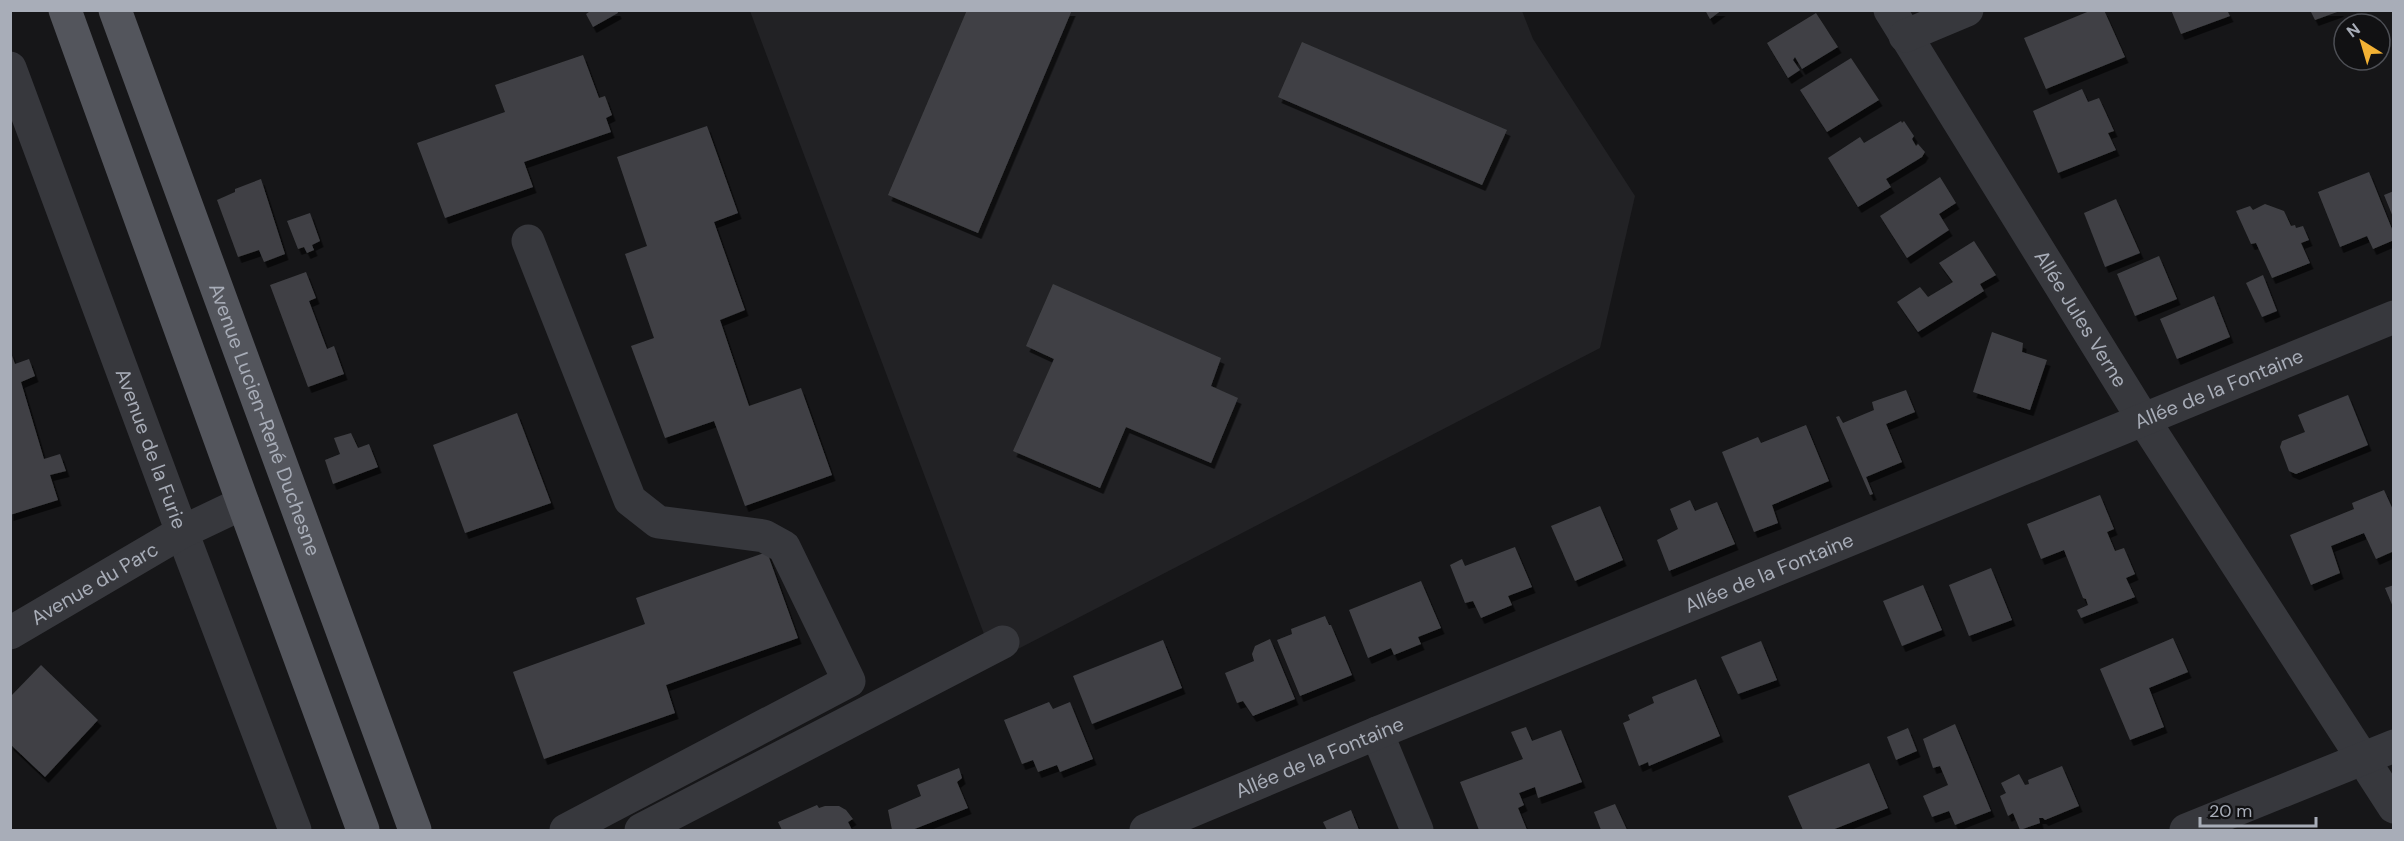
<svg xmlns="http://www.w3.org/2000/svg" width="2404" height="841" font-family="'DM Sans',sans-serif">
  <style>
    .built { fill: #222225 }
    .building { fill: #404145; filter: url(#shadow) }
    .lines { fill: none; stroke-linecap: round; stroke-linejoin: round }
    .minor { stroke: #37383d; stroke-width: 33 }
    .major { stroke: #53555c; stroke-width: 33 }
    .labels { text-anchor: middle; stroke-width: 4.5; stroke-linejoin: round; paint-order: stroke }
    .street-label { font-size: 20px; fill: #a8adb8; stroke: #111113 }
  </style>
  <defs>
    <filter id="shadow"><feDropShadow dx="3.5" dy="6" stdDeviation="0" flood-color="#0009"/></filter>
  </defs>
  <rect width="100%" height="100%" fill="#161618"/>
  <!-- built -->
  <path class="built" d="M 750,11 L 1522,11 L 1533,39 L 1635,196 L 1600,348 L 1010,653 L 984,634 Z"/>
  <!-- building -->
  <g class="building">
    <path d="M 592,10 L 617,10 L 618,13 L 593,27 L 586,14 Z"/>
    <path d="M 967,10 L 1072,10 L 978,233 L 888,195 Z"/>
    <path d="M 1705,10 L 1722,10 L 1710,19 Z"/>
    <path d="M 2092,10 L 2104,10 L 2125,57 L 2046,89 L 2024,38 Z"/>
    <path d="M 2171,10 L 2227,10 L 2230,16 L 2181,34 Z"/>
    <path d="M 2310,10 L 2340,10 L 2340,11 L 2315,20 Z"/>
    <path d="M 1816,13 L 1838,47 L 1802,69 L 1795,57 L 1793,60 L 1800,70 L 1788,78 L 1767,43 Z"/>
    <path d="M 1302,42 L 1507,130 L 1482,185 L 1278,97 Z"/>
    <path d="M 583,55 L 599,98 L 605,96 L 612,115 L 606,118 L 611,132 L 524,162 L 533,187 L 445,218 L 417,143 L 505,112 L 495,85 Z"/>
    <path d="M 1851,58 L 1879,100 L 1827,132 L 1800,90 Z"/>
    <path d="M 2082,89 L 2088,102 L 2099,98 L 2114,131 L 2108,133 L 2116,150 L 2058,173 L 2033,111 Z"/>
    <path d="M 1901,121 L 1902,123 L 1904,121 L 1914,136 L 1912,139 L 1916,146 L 1918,144 L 1925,152 L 1922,157 L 1886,179 L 1891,187 L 1858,207 L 1828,158 L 1860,137 L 1864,143 Z"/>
    <path d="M 707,126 L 738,213 L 714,222 L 745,310 L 720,320 L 749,406 L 801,388 L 832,475 L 745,506 L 714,421 L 665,438 L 631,346 L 654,338 L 625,254 L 647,246 L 617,157 Z"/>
    <path d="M 2369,172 L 2394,234 L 2394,240 L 2373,249 L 2367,236 L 2340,247 L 2318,192 Z"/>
    <path d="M 1940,177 L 1956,203 L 1939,214 L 1949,230 L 1907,258 L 1880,216 Z"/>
    <path d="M 261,179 L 285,254 L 264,262 L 259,250 L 238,257 L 217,200 L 235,192 L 235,189 Z"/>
    <path d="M 2394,191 L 2394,217 L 2393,217 L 2384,195 Z"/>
    <path d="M 2116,199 L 2140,253 L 2105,267 L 2084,213 Z"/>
    <path d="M 2265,204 L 2284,211 L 2291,226 L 2295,225 L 2296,228 L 2303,226 L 2309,240 L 2301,243 L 2310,263 L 2272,278 L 2256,243 L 2251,244 L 2236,211 L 2250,206 L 2253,210 Z"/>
    <path d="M 310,213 L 320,241 L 312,245 L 314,250 L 307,253 L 304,247 L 298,249 L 287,221 Z"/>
    <path d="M 1974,241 L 1996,275 L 1980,284 L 1984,291 L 1918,332 L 1897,302 L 1920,287 L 1928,297 L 1953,282 L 1939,263 Z"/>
    <path d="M 2159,256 L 2177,299 L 2135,316 L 2117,274 Z"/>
    <path d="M 306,272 L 316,298 L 309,301 L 327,349 L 334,346 L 344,374 L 308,387 L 270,285 Z"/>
    <path d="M 2263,275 L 2277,311 L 2262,317 L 2246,283 Z"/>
    <path d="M 1053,284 L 1221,358 L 1211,386 L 1238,398 L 1211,463 L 1126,427 L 1100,488 L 1013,451 L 1054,359 L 1026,346 Z"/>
    <path d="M 2214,296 L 2230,337 L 2177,359 L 2160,319 Z"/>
    <path d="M 1992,332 L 2023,343 L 2022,352 L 2047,360 L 2030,410 L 1973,392 Z"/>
    <path d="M 10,350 L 15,364 L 29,359 L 35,376 L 21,382 L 44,459 L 60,454 L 66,471 L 50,475 L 58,500 L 10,515 Z"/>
    <path d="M 1906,390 L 1915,412 L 1886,424 L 1902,462 L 1866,477 L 1873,494 L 1870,495 L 1836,417 L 1839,416 L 1843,423 L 1874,410 L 1872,402 Z"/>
    <path d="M 2348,395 L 2368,445 L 2296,474 L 2289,471 L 2280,447 L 2282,441 L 2305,432 L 2298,415 Z"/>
    <path d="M 517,413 L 551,503 L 465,533 L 433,445 Z"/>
    <path d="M 1806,425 L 1829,481 L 1772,505 L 1778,523 L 1754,532 L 1722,452 L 1758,437 L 1761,443 Z"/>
    <path d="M 351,433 L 358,448 L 369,444 L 378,467 L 333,484 L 325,460 L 340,454 L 334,438 Z"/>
    <path d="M 2384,490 L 2394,512 L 2394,551 L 2376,559 L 2364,533 L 2331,546 L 2340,573 L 2311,585 L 2290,535 L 2354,509 L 2352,503 Z"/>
    <path d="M 2100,495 L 2114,529 L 2107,532 L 2115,551 L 2124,548 L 2135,574 L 2126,578 L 2135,597 L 2081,618 L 2077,610 L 2088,605 L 2086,599 L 2083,598 L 2064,550 L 2041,559 L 2027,524 Z"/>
    <path d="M 1690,500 L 1695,511 L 1717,502 L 1735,544 L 1669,571 L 1657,540 L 1678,529 L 1670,509 Z"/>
    <path d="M 1600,506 L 1623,560 L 1575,581 L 1551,526 Z"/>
    <path d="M 1515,547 L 1532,587 L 1508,596 L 1512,605 L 1481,618 L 1473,601 L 1465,603 L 1450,565 L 1462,559 L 1465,566 Z"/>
    <path d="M 767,552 L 798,638 L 666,685 L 675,713 L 544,759 L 513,672 L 645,624 L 636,598 Z"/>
    <path d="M 1991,568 L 2012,620 L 1969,636 L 1949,585 Z"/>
    <path d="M 1421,581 L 1441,628 L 1418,637 L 1421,644 L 1394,655 L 1391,648 L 1368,658 L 1349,610 Z"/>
    <path d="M 1923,585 L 1942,630 L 1902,646 L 1883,601 Z"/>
    <path d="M 2394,585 L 2394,607 L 2393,607 L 2385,588 Z"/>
    <path d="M 1325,616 L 1329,625 L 1331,625 L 1352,675 L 1300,696 L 1277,640 L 1292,634 L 1291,629 Z"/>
    <path d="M 2173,638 L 2188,672 L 2149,688 L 2164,727 L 2130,740 L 2100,669 Z"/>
    <path d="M 1270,639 L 1295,699 L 1253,716 L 1243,701 L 1237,703 L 1225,673 L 1254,661 L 1252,654 L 1255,646 Z"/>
    <path d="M 1163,640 L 1182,688 L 1092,724 L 1073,676 Z"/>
    <path d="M 1761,641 L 1777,680 L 1738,694 L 1721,657 Z"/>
    <path d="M 41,665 L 98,720 L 45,777 L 10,744 L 10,697 Z"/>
    <path d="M 1696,679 L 1720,736 L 1649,766 L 1648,762 L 1639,766 L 1623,723 L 1630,720 L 1628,715 L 1654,703 L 1652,697 Z"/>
    <path d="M 1049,702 L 1053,709 L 1070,702 L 1093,759 L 1060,772 L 1057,765 L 1038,772 L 1033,760 L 1022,764 L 1004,720 Z"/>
    <path d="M 1955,724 L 1991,811 L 1955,825 L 1949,811 L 1932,817 L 1923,796 L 1948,785 L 1940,766 L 1933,768 L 1923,739 Z"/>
    <path d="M 1526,727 L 1532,741 L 1561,730 L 1582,782 L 1538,798 L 1535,787 L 1519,793 L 1524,805 L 1518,808 L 1527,830 L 1479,830 L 1460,782 L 1523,759 L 1511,732 Z"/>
    <path d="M 1908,728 L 1917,751 L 1896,760 L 1887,737 Z"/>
    <path d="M 1869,763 L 1888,808 L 1832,830 L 1803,830 L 1788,796 Z"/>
    <path d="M 2062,766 L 2079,806 L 2045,820 L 2043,818 L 2039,818 L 2040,823 L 2020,830 L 2013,813 L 2008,816 L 2000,796 L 2006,793 L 2001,783 L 2019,774 L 2025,785 L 2029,784 L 2028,780 Z"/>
    <path d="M 959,768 L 962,778 L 957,782 L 968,808 L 912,830 L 892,830 L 888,810 L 921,796 L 917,785 Z"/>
    <path d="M 1615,804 L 1627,830 L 1601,830 L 1594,812 Z"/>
    <path d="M 817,805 L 819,808 L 825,806 L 839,806 L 846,810 L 853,819 L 848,822 L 852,830 L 782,830 L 778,822 Z"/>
    <path d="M 1351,810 L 1359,830 L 1327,830 L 1323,822 Z"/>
  </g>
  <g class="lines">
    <!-- minor -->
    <g class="minor">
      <path id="s1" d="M 1890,10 L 2143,419 L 2394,807"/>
      <path d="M 1905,36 L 1967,10"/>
      <path id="s2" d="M 10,68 L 182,532 L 295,830"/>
      <path d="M 528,241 L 630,500 L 658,522 L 764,536 L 784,547 L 849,681 L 566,830"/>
      <path id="s3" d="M 10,633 L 182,532 L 243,503"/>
      <path d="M 1377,733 L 1417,830"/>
      <path d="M 641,830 L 1003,642"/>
      <path id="s4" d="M 1146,830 L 1377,733 L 2394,317"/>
      <path d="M 2186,830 L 2394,746"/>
    </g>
    <!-- major -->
    <g class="major">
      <path d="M 65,10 L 243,503 L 363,830"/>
      <path id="s5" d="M 115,10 L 415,830"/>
    </g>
  </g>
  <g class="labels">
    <!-- street labels -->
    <g class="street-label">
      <text dy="7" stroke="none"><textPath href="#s1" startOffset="363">Allée Jules Verne</textPath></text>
      <text dy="7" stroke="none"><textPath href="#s4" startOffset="1160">Allée de la Fontaine</textPath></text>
      <text dy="7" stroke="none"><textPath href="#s5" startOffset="436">Avenue Lucien-René Duchesne</textPath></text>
      <text dy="7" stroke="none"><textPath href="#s2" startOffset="406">Avenue de la Furie</textPath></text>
      <text dy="7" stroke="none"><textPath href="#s4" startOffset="674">Allée de la Fontaine</textPath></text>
      <text dy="7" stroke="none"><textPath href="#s3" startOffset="98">Avenue du Parc</textPath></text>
      <text dy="7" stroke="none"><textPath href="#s4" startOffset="188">Allée de la Fontaine</textPath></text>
    </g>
  </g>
  <!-- border -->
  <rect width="2404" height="841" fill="none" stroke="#a8adb8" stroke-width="24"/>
  <!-- north arrow -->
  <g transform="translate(2362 42) rotate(323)"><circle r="28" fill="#111113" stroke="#4d4f55" stroke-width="1.5"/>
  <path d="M0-4.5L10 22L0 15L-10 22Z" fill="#f2b134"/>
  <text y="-9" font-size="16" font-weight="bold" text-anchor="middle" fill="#a8adb8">N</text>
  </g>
  <!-- scale -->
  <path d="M2200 817v9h116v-9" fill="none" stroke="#a8adb8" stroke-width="3"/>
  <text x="2209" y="817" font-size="18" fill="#a8adb8" stroke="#111113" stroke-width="4.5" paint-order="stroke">20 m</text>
</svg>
